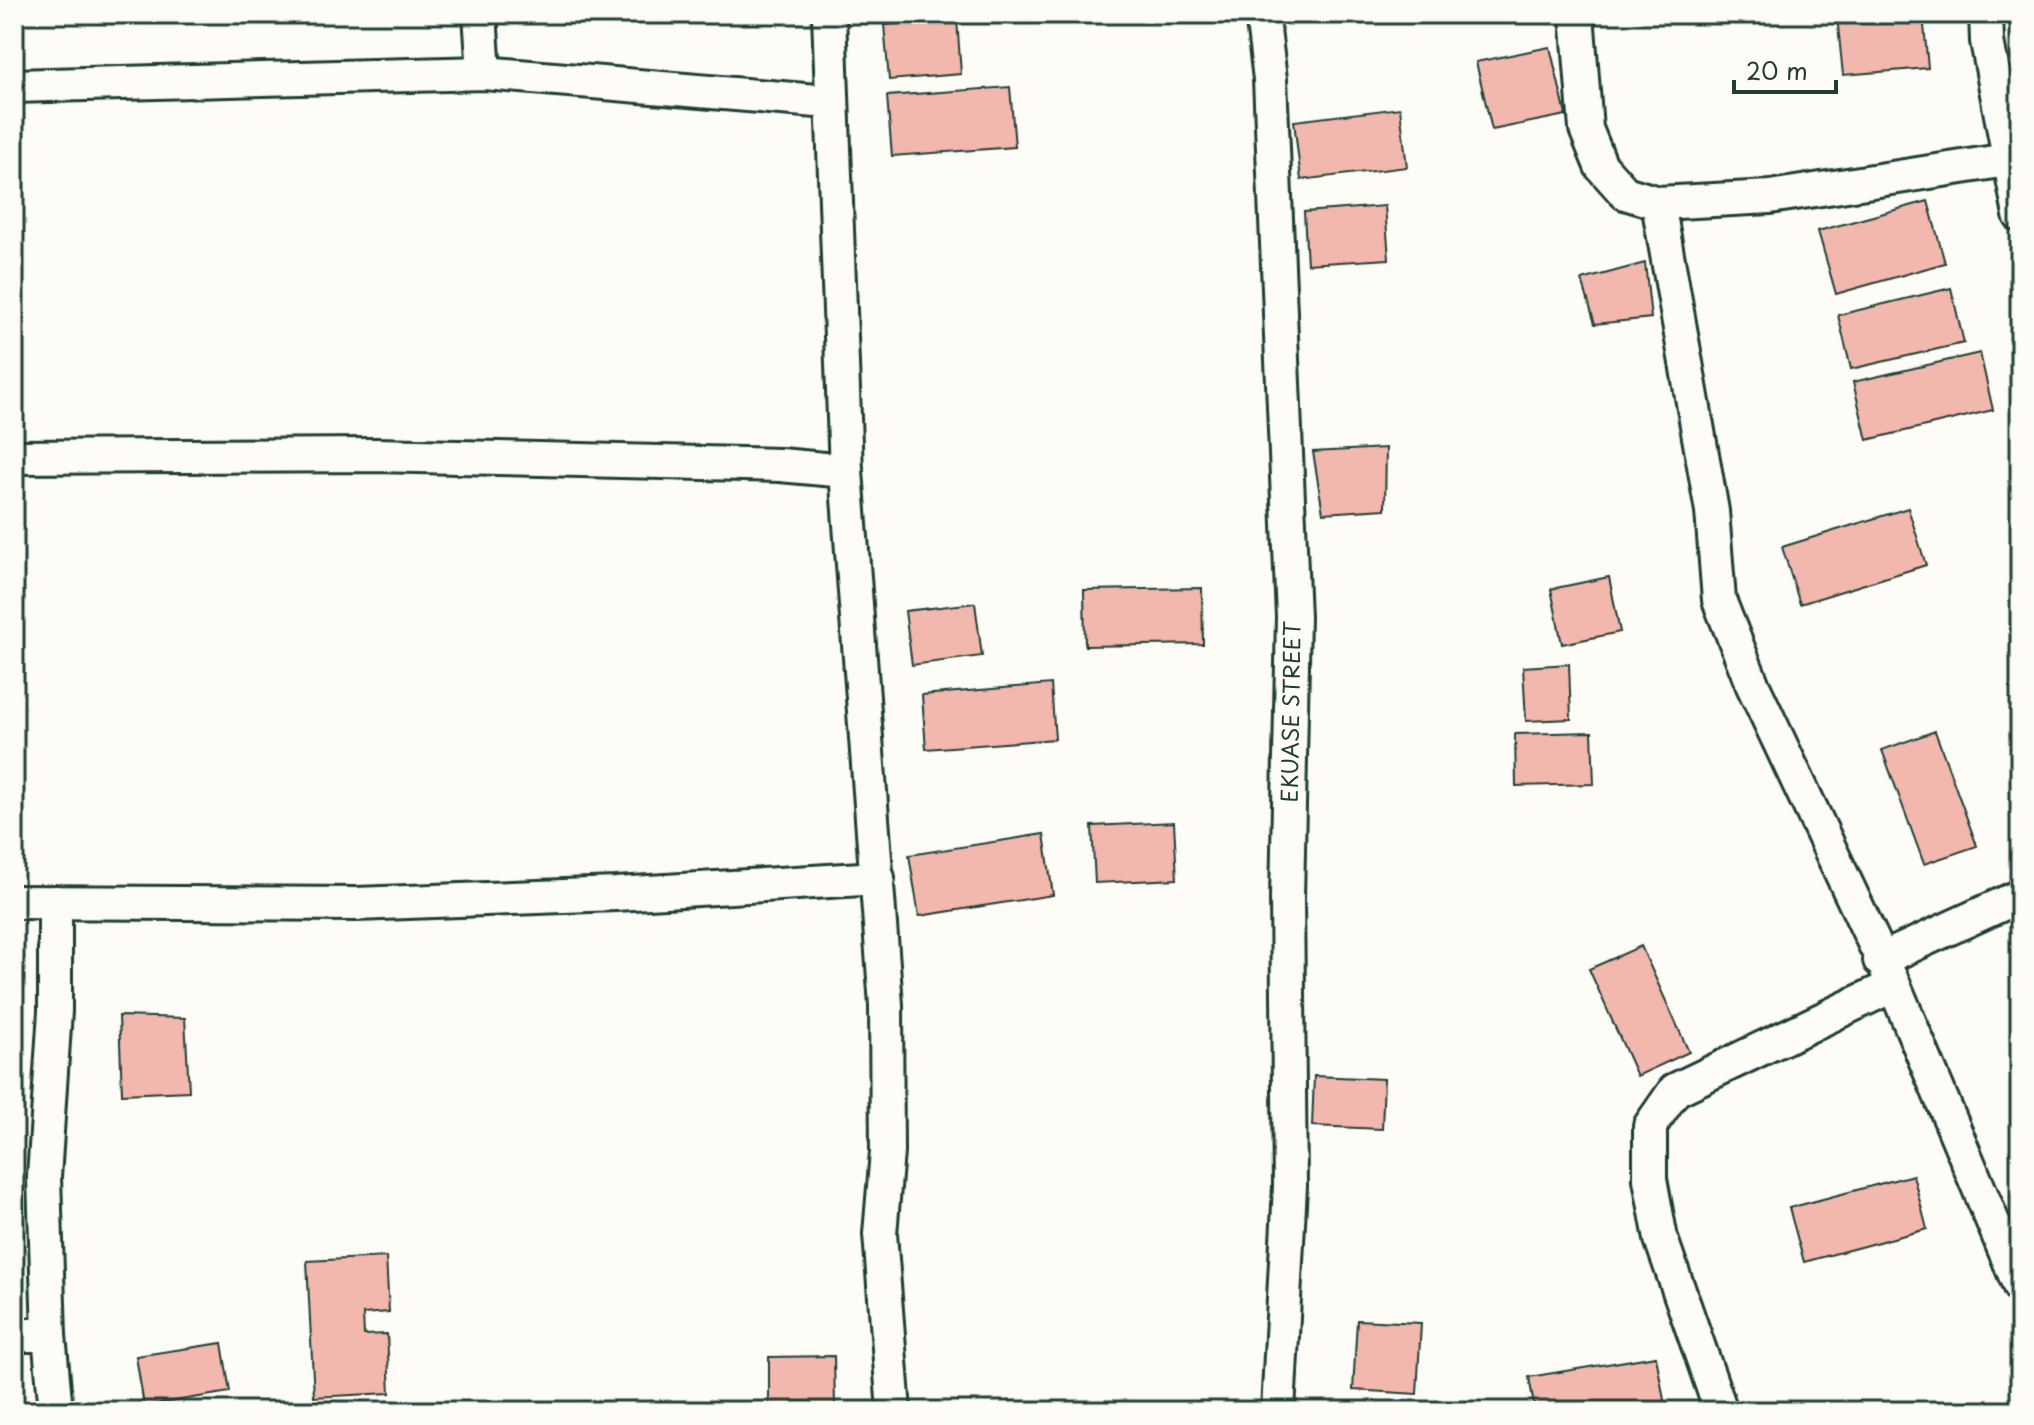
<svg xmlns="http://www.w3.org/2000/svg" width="2034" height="1425" font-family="'Playpen Sans',sans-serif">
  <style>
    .building { fill: #f2b8ae; stroke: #1f3d34; stroke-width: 2 }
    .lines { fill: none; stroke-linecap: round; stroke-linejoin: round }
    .street-casing { stroke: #1f3d34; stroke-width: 38 }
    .street { stroke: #fdfcf7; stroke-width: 32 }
    .labels { text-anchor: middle; stroke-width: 8; stroke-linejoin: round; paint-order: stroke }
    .street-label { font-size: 22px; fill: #1f3d34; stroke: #fdfcf7 }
  </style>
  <rect width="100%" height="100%" fill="#fdfcf7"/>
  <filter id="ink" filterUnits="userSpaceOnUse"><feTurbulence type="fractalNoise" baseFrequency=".0125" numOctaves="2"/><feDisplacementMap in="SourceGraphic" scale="16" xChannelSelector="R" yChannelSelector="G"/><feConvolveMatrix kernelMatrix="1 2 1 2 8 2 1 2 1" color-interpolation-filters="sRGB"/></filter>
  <g filter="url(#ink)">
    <!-- building -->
    <g class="building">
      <path d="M 1864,14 L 1923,14 L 1928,68 L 1843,75 L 1837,16 Z"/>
      <path d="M 957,19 L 961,74 L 889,80 L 884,25 Z"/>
      <path d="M 1550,47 L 1566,115 L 1492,130 L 1476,62 Z"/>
      <path d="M 1010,87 L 1015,147 L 892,156 L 887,96 Z"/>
      <path d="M 1400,108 L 1407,167 L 1301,180 L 1294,121 Z"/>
      <path d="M 1928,201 L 1945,263 L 1836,294 L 1818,231 Z"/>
      <path d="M 1385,206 L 1389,259 L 1307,264 L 1304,212 Z"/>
      <path d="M 1645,263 L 1651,318 L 1595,324 L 1582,280 Z"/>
      <path d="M 1951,288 L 1964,343 L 1851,369 L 1838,315 Z"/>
      <path d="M 1980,353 L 1993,410 L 1867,440 L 1853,382 Z"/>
      <path d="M 1386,448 L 1385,509 L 1323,513 L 1313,452 Z"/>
      <path d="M 1908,508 L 1926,565 L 1800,604 L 1782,547 Z"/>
      <path d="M 1609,577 L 1620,632 L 1562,644 L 1551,589 Z"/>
      <path d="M 1202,588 L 1203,644 L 1085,646 L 1084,590 Z"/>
      <path d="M 975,603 L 982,656 L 912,665 L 905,611 Z"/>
      <path d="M 1569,664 L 1571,719 L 1526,721 L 1523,667 Z"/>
      <path d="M 1051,684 L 1055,739 L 926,749 L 922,695 Z"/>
      <path d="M 1935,731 L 1977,846 L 1924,864 L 1882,750 Z"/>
      <path d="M 1592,732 L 1594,784 L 1516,786 L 1515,734 Z"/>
      <path d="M 1174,822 L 1177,879 L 1095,883 L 1092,826 Z"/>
      <path d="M 1044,834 L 1053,895 L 919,916 L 909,855 Z"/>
      <path d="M 1641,946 L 1689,1052 L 1637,1076 L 1589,969 Z"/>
      <path d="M 119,1016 L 185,1018 L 189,1091 L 122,1094 Z"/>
      <path d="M 1314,1076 L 1384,1079 L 1382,1129 L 1312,1126 Z"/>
      <path d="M 1913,1175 L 1927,1229 L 1804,1262 L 1789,1208 Z"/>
      <path d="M 386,1257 L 389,1312 L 363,1314 L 364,1335 L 387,1334 L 390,1393 L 314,1397 L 307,1261 Z"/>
      <path d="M 1357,1320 L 1421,1323 L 1417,1394 L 1353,1390 Z"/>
      <path d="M 222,1343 L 230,1392 L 144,1406 L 136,1356 Z"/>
      <path d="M 834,1356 L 835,1407 L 769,1408 L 769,1357 Z"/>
      <path d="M 1656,1356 L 1666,1411 L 1535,1411 L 1529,1377 Z"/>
      <path d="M 614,1402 L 614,1411 L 487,1411 L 487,1405 Z"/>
      <path d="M 342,1407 L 342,1411 L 241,1411 L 241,1410 Z"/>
    </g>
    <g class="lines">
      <!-- street casing -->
      <g class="street-casing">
        <g id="street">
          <path d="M 480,14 L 484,73"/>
          <path d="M 829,14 L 846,471 L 886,1005 L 887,1152 L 880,1234 L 894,1411"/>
          <path d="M 1262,14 L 1270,79 L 1293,617 L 1287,898 L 1290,1186 L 1278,1411"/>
          <path d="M 1577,14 L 1586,129 L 1601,166 L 1625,193 L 1658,203 L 1770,197 L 2007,160"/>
          <path d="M 1986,14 L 1987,41 L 2020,215"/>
          <path d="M 14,86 L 484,73 L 829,102"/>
          <path d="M 1658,203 L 1712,511 L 1719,600 L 1753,686 L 1894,985 L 2020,1287"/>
          <path d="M 14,457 L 376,455 L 780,465 L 846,471"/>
          <path d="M 14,902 L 356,904 L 616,894 L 878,878"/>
          <path d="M 55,902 L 55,1011 L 44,1177 L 49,1335 L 56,1411"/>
          <path d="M 1880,960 L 2020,896"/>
          <path d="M 14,1335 L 49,1335"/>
          <path d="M 1721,1411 L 1661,1239 L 1650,1179 L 1650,1126 L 1675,1090 L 1894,985"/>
        </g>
      </g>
      <!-- street -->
      <use href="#street" class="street"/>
    </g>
  </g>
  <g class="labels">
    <!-- street labels -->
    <g class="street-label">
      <text transform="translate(1291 712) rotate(-89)" y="8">EKUASE STREET</text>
    </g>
  </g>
  <!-- margin -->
  <rect width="2034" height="1425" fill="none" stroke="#fdfcf7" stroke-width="48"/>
  <rect x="24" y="24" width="1986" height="1377" fill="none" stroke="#1f3d34" stroke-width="3" filter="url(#ink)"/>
  <!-- scale -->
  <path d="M1734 80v12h102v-12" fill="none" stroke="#1f3d34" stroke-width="4"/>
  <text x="1746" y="80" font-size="24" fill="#1f3d34" stroke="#fdfcf7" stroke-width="6" paint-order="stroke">20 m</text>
</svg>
